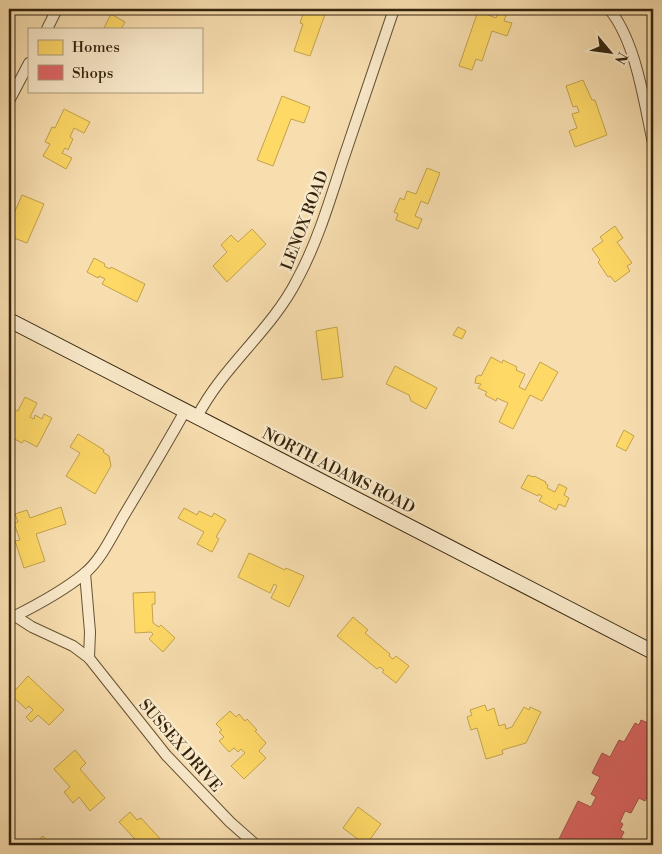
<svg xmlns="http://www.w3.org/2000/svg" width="662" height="854" font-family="'Libre Bodoni',serif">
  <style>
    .homes { fill: #ffd966; stroke: #c2a34c }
    .shops { fill: #e06666; stroke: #ac524c }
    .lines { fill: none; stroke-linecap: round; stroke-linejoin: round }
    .street-casing { stroke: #655236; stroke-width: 12 }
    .secondary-casing { stroke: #34240e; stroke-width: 16 }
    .street { stroke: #faeacb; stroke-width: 10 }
    .secondary { stroke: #faeacb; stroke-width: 14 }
    .labels { text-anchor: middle; stroke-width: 5; stroke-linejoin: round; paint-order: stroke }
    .street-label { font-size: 16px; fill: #34240e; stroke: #faeacb }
  </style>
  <rect width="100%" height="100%" fill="#f8deaf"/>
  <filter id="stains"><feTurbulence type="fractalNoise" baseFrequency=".004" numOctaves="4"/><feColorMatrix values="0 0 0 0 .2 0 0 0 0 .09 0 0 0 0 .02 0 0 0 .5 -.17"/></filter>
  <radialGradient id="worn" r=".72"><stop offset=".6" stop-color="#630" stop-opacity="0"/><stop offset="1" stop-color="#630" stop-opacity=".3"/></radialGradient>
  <!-- homes -->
  <g class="homes">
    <path d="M 297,9 L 327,9 L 310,56 L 294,51 L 303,24 L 300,23 L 304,11 Z"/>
    <path d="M 499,10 L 507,13 L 504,21 L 512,23 L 507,36 L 492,31 L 482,61 L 476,59 L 472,70 L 459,66 L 478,11 L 496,18 Z"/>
    <path d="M 111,14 L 125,22 L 121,29 L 104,28 Z"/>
    <path d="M 583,80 L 592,100 L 595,100 L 607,135 L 575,147 L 569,131 L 577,128 L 572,114 L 579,112 L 577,106 L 573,107 L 566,86 Z"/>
    <path d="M 282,96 L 310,107 L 304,123 L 291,119 L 273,166 L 257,160 Z"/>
    <path d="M 64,109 L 90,122 L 84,133 L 74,128 L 70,137 L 73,139 L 68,150 L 65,148 L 62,153 L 72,158 L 66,169 L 43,156 L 50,144 L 45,142 L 52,127 L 55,128 Z"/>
    <path d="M 427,168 L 440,173 L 428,204 L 421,201 L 415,216 L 422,219 L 418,229 L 396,220 L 398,214 L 394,212 L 400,198 L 404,200 L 407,191 L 416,194 Z"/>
    <path d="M 22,195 L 44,204 L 27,243 L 9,236 L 9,225 Z"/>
    <path d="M 615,226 L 623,238 L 617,242 L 632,263 L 627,266 L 630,271 L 615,282 L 610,276 L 608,277 L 598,262 L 600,260 L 592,249 L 603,241 L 600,237 Z"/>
    <path d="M 252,229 L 266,244 L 227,282 L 213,266 L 227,252 L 221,245 L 231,235 L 238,242 Z"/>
    <path d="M 94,258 L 105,264 L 104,266 L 110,269 L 111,267 L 145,284 L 137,302 L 102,284 L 105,279 L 99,276 L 98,278 L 87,272 Z"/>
    <path d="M 337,327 L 343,377 L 322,380 L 316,331 Z"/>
    <path d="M 458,327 L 466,331 L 462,339 L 453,335 Z"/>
    <path d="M 491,357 L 502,363 L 503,360 L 517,367 L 516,370 L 525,374 L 519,387 L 525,390 L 540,362 L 558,372 L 542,401 L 530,395 L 513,429 L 499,422 L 508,403 L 497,398 L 496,401 L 485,395 L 487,392 L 478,388 L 481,384 L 475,383 L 476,377 L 479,375 L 481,376 Z"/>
    <path d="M 395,366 L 437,388 L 426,409 L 411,401 L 409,395 L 386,384 Z"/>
    <path d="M 25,397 L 37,403 L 30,417 L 34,419 L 35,415 L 42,419 L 44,414 L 52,418 L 37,447 L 24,440 L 22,443 L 9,436 L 9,412 L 11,413 L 13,409 L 18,411 Z"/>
    <path d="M 624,430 L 634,436 L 626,451 L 616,446 Z"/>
    <path d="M 78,434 L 104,450 L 103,452 L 109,456 L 111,466 L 95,494 L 66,476 L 80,453 L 70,447 Z"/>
    <path d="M 528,475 L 533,477 L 534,476 L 546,482 L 545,483 L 548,485 L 547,488 L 555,492 L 559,484 L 567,488 L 564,495 L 569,498 L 565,507 L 559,504 L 556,510 L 539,501 L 542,496 L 539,494 L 538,496 L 521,488 Z"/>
    <path d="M 61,507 L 66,524 L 36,534 L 45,561 L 24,568 L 15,541 L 20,540 L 14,523 L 18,522 L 15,514 L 27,510 L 30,518 Z"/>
    <path d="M 184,508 L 197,515 L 199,511 L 212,517 L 214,513 L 226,520 L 216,537 L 219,539 L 212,552 L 197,544 L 204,532 L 178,518 Z"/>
    <path d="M 249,553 L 285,570 L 286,568 L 304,576 L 289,607 L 271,598 L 277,586 L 274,584 L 270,593 L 238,577 Z"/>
    <path d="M 155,592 L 155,604 L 152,604 L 153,623 L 159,627 L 161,625 L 175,638 L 163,652 L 149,639 L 153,634 L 151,632 L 135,633 L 133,593 Z"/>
    <path d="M 353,617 L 368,630 L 365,633 L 390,654 L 389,656 L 393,659 L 396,656 L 409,666 L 396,683 L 382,672 L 384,670 L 380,667 L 377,669 L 337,636 Z"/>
    <path d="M 28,676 L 64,710 L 49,725 L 38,715 L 31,722 L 26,717 L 33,710 L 29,706 L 26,709 L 11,695 Z"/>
    <path d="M 485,705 L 487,711 L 494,708 L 499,726 L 505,724 L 506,729 L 512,727 L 524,707 L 529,710 L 530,707 L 541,712 L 526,743 L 502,750 L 503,754 L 486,759 L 477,728 L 471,730 L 467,717 L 472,715 L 470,710 Z"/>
    <path d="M 230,711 L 236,717 L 239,714 L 245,721 L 247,719 L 257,730 L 255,731 L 266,743 L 259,751 L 266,758 L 244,779 L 231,766 L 245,753 L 241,749 L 238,752 L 234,748 L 229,752 L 219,741 L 224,737 L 219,732 L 222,730 L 216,724 Z"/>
    <path d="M 75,750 L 86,763 L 80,769 L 105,798 L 90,811 L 79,797 L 73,803 L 64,792 L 70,787 L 54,769 Z"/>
    <path d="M 9,766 L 12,766 L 11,794 L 9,794 Z"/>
    <path d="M 358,807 L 381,824 L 366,845 L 354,845 L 359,840 L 343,828 Z"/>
    <path d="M 130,812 L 137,820 L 141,818 L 166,845 L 131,845 L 136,840 L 119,822 Z"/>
    <path d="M 43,836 L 50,845 L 32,845 Z"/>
  </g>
  <!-- shops -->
  <path class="shops" d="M 641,720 L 653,725 L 653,769 L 649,777 L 653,779 L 653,785 L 645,801 L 639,798 L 631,813 L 625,811 L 620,822 L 623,824 L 620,830 L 624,832 L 621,838 L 636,845 L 572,845 L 559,839 L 578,801 L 591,807 L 596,797 L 591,794 L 600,777 L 592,773 L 602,753 L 610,757 L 619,740 L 624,742 L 635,723 L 639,725 Z"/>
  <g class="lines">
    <!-- street casing -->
    <g class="street-casing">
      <g id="street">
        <path d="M 609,9 C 636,41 644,102 653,143"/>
        <path d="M 47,29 L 57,9"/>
        <path d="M 9,101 L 29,63"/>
        <path d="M 197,417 C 223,366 271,331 297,280 C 317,243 329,203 342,163 C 359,112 377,60 394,9"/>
        <path d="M 85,573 L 90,632 L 89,658"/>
        <path d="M 9,616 L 15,616 L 32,627 L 73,646 L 89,658 L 166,755 L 230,822 L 256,845"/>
        <path d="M 15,616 C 39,604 63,591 84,574 C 101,560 112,536 123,517 C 144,482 165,447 185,411"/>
      </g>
    </g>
    <!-- secondary casing -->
    <g class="secondary-casing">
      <path id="secondary" d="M 9,320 L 653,652"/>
    </g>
    <!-- street -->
    <use href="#street" class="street"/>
    <!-- secondary -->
    <use href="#secondary" class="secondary"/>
  </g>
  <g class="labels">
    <!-- street labels -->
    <g class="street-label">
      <text transform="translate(304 220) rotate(-69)" y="6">LENOX ROAD</text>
      <text transform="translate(339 470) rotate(27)" y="6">NORTH ADAMS ROAD</text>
      <text transform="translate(181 745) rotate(49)" y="6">SUSSEX DRIVE</text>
    </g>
  </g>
  <!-- margin -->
  <rect width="662" height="854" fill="none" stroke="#f8deaf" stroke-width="30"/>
  <rect x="10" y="10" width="642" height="834" fill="none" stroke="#34240e" stroke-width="2.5"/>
  <rect x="15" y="15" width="632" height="824" fill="none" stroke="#34240e"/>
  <!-- legend -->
  <rect x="28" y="28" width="175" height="65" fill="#faeacb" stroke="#ab9b7f"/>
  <rect x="38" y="40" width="25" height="15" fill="#ffd966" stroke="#ab9b7f"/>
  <text x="72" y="52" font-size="15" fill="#34240e">Homes</text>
  <rect x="38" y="65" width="25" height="15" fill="#e06666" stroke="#ab9b7f"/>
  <text x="72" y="78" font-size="15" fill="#34240e">Shops</text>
  <!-- north arrow -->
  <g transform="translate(610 52) rotate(119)" stroke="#faeacb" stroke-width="4" paint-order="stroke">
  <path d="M0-4L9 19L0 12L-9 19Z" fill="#34240e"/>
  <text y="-8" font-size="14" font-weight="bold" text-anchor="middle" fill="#34240e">N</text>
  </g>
  <rect width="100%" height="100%" filter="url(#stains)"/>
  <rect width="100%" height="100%" fill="url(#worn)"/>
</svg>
